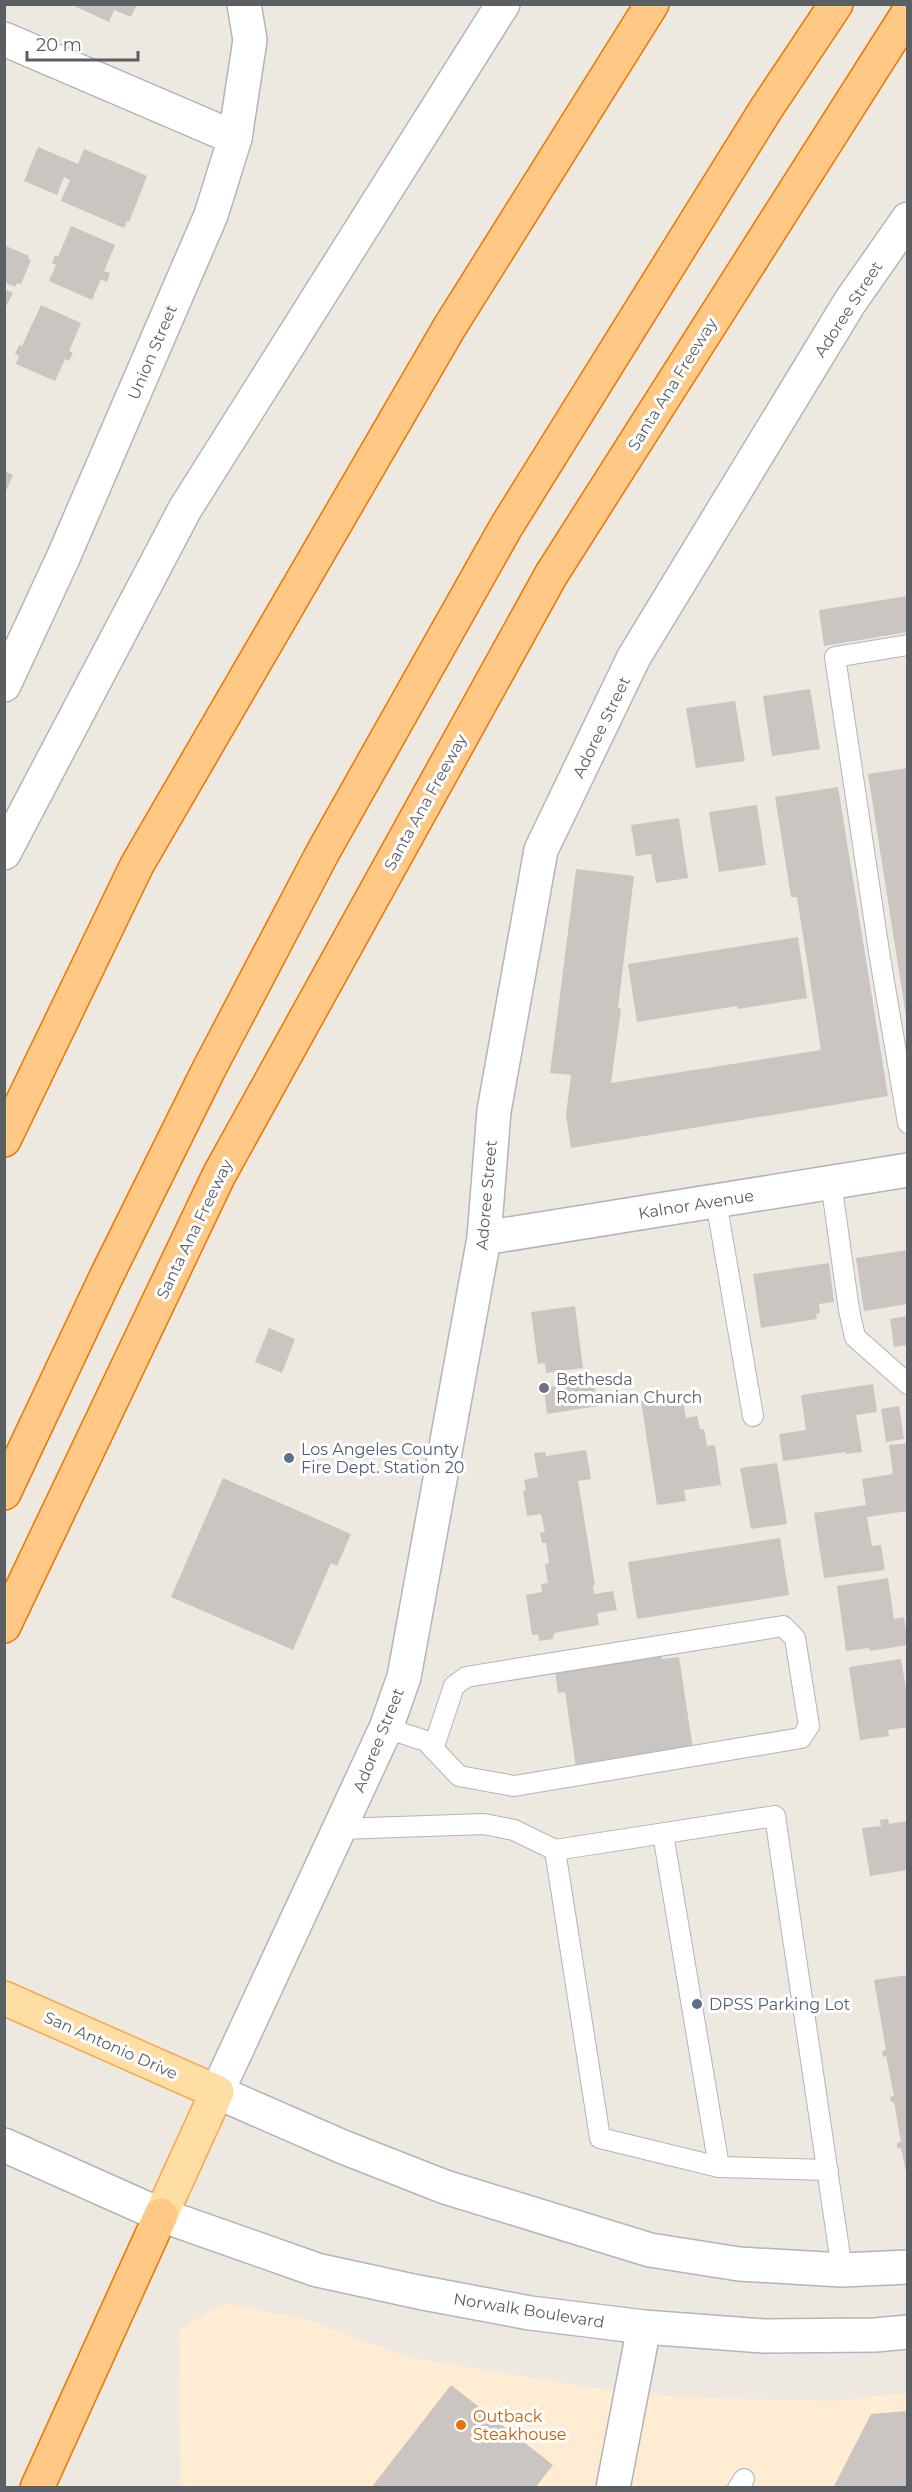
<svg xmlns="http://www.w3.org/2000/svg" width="912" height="2492" font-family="Montserrat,sans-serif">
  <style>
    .commercial { fill: #ffecd3 }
    .building { fill: #cac5c0 }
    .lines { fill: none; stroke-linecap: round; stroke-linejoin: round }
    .service-casing { stroke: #b1b5b9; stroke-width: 22 }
    .minor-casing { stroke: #b1b5b9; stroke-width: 36 }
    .secondary-casing { stroke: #b0b6b9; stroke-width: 36 }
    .primary-casing { stroke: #f6a850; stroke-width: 36 }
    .motorway-casing { stroke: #ed7500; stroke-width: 36 }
    .service { stroke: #fff; stroke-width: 20 }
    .minor { stroke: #fff; stroke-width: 33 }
    .secondary { stroke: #fff; stroke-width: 33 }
    .primary { stroke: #ffdea3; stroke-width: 33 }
    .motorway { stroke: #ffc985; stroke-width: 33 }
    .worship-dot { fill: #6b7280; stroke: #fff; stroke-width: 2 }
    .service-dot { fill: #5c6f8a; stroke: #fff; stroke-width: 2 }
    .food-dot { fill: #e8710a; stroke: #fff; stroke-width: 2 }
    .labels { text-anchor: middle; stroke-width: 6; stroke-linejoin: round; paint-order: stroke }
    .street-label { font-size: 16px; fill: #595f62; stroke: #fff }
    .worship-label { font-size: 16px; fill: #5b616d; stroke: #fff; text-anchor: start }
    .service-label { font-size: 16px; fill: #4e5e75; stroke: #fff; text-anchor: start }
    .food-label { font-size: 16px; fill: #c56008; stroke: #fff; text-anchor: start }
  </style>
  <rect width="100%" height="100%" fill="#ede8e0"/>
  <!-- commercial -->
  <path class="commercial" d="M 226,2303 L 308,2320 L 407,2357 L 593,2388 L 674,2397 L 833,2401 L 907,2393 L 907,2487 L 181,2487 L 179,2329 Z"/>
  <!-- building -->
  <g class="building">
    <path d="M 70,4 L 137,4 L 131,17 L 114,10 L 109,22 Z"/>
    <path d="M 38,147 L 78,164 L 84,149 L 147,176 L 129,222 L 127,221 L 124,228 L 61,201 L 70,180 L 64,177 L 57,195 L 24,181 Z"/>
    <path d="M 71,226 L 115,245 L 104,271 L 110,273 L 107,282 L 101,279 L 92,300 L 49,281 L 56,265 L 52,263 L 55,255 L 58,257 Z"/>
    <path d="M 4,245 L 29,256 L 28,259 L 31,260 L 21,284 L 17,283 L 15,287 L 4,282 Z"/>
    <path d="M 4,289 L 13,293 L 4,310 Z"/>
    <path d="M 41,305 L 81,323 L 69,351 L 73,353 L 69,361 L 65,359 L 55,381 L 16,364 L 19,356 L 15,354 L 19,345 L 22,346 Z"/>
    <path d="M 4,471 L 13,475 L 6,491 L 4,490 Z"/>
    <path d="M 908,596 L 908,632 L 824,646 L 819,610 Z"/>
    <path d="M 810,689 L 820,749 L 772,756 L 763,696 Z"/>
    <path d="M 735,701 L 745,761 L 696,768 L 686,708 Z"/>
    <path d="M 908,768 L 908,1016 L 906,1016 L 868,774 Z"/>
    <path d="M 838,787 L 888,1096 L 571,1148 L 566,1115 L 571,1075 L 550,1073 L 576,869 L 634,876 L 618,1008 L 621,1009 L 611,1083 L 821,1050 L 797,897 L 791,897 L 775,797 Z"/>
    <path d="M 757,805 L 766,865 L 719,872 L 709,812 Z"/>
    <path d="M 679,818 L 688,878 L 656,883 L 651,854 L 636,856 L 631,825 Z"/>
    <path d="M 798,937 L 807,998 L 738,1009 L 737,1006 L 637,1022 L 628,964 Z"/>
    <path d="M 908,1250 L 908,1304 L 864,1311 L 856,1258 Z"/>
    <path d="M 829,1263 L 834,1302 L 819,1304 L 820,1313 L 816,1314 L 817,1319 L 761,1328 L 753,1274 Z"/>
    <path d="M 575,1306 L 583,1368 L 546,1373 L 545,1363 L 538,1364 L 531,1312 Z"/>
    <path d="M 908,1316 L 908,1345 L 894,1347 L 890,1319 Z"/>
    <path d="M 269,1328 L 295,1339 L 282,1373 L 255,1362 Z"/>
    <path d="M 593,1380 L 598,1406 L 547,1414 L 544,1388 Z"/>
    <path d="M 873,1384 L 877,1412 L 856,1415 L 862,1452 L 846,1454 L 846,1452 L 783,1461 L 779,1434 L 806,1430 L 801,1395 Z"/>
    <path d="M 682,1395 L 686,1418 L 697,1416 L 700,1429 L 704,1429 L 707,1446 L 715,1445 L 721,1485 L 684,1490 L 686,1501 L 657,1505 L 641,1401 Z"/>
    <path d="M 899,1406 L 904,1439 L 886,1442 L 881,1409 Z"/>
    <path d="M 908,1443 L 908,1511 L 867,1517 L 872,1546 L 881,1545 L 885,1570 L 824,1578 L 814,1513 L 866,1505 L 862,1479 L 893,1474 L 889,1445 Z"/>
    <path d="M 586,1450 L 591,1479 L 578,1481 L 595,1585 L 593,1585 L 594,1594 L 613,1591 L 617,1610 L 597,1613 L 599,1625 L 554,1633 L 553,1639 L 539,1641 L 538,1635 L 532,1635 L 526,1595 L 542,1592 L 541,1584 L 548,1583 L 545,1564 L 549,1563 L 546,1543 L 542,1543 L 540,1533 L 545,1532 L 541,1514 L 527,1516 L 523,1491 L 526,1490 L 524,1480 L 538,1477 L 534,1453 L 545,1452 L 546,1456 Z"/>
    <path d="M 777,1463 L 787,1524 L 751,1529 L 740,1468 Z"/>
    <path d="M 223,1478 L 351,1534 L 337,1566 L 331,1563 L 293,1650 L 171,1597 Z"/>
    <path d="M 780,1538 L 789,1595 L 637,1619 L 628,1562 Z"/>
    <path d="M 888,1578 L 894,1619 L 904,1617 L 908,1645 L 870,1651 L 869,1648 L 846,1651 L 837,1586 Z"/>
    <path d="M 661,1653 L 662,1659 L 679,1657 L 693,1749 L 577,1774 L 565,1692 L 558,1693 L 555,1669 Z"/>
    <path d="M 901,1659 L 908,1700 L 908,1727 L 888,1730 L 889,1736 L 860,1740 L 849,1667 Z"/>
    <path d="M 888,1819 L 889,1824 L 908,1821 L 908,1870 L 870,1876 L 862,1828 L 881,1826 L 880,1820 Z"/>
    <path d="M 908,1975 L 908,2172 L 906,2172 L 901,2148 L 897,2148 L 897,2143 L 901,2142 L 894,2102 L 891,2102 L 890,2097 L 894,2096 L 886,2056 L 883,2057 L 882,2051 L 886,2050 L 874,1980 Z"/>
    <path d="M 451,2385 L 553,2465 L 535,2488 L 371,2488 Z"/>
    <path d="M 908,2411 L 908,2488 L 833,2488 L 871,2414 Z"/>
  </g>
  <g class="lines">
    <!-- service casing -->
    <g class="service-casing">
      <g id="service">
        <path d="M 908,645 L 835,657 L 880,958 L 908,1123"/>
        <path d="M 831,1182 L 849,1310 L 855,1337 L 908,1384"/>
        <path d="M 716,1201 L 753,1416"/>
        <path d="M 386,1728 L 426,1741 L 459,1776 L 514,1786 L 801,1738 L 809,1726 L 795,1638 L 783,1626 L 466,1677 L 454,1686 L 433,1749"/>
        <path d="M 340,1829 L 484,1824 L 514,1830 L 555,1850"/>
        <path d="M 663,1834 L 719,2167"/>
        <path d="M 828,2170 L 719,2167 L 600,2138 L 555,1850 L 775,1816 L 842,2270"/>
        <path d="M 738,2488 L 744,2479"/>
      </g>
    </g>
    <!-- minor casing -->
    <g class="minor-casing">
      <g id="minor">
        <path d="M 4,39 L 235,138"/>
        <path d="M 4,685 L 63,558 L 211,215 L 235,138 L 250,40 L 244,4"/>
        <path d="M 484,1238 L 908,1170"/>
        <path d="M 613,2488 L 644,2327"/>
      </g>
    </g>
    <!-- secondary casing -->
    <g class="secondary-casing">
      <g id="secondary">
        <path d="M 908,219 L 850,302 L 634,657 L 541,850 L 494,1111 L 484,1238 L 404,1677 L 386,1728 L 217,2092 L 343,2147 L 445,2187 L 650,2250 L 739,2264 L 842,2270 L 908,2267"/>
        <path d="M 4,853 L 185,509 L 503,4"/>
        <path d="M 4,2145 L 161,2215 L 317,2270 L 418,2292 L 530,2313 L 644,2327 L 764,2336 L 875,2335 L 908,2332"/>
      </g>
    </g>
    <!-- primary casing -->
    <g class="primary-casing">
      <path id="primary" d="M 4,1998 L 217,2092 L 161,2215"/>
    </g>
    <!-- motorway casing -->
    <g class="motorway-casing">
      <g id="motorway">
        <path d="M 4,1140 L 137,865 L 449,328 L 652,4"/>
        <path d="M 4,1493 L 107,1275 L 208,1071 L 323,852 L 506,527 L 766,109 L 836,4"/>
        <path d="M 4,1626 L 219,1175 L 551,575 L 908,13"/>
        <path d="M 37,2488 L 161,2215"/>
      </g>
    </g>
    <!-- service -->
    <use href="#service" class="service"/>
    <!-- minor -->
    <use href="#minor" class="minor"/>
    <!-- secondary -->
    <use href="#secondary" class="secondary"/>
    <!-- primary -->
    <use href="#primary" class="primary"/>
    <!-- motorway -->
    <use href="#motorway" class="motorway"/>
  </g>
  <!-- markers -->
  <circle class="worship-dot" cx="544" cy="1388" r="6"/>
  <g class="service-dot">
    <circle cx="289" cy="1458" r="6"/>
    <circle cx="697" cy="2004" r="6"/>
  </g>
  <circle class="food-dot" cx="461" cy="2425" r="6"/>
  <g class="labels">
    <!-- street labels -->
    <g class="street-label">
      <text transform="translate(848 309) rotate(-57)" y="6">Adoree Street</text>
      <text transform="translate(152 352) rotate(-67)" y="6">Union Street</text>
      <text transform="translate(672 384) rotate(-58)" y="6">Santa Ana Freeway</text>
      <text transform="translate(601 727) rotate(-64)" y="6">Adoree Street</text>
      <text transform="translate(425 802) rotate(-61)" y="6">Santa Ana Freeway</text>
      <text transform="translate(486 1195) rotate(-85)" y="6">Adoree Street</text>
      <text transform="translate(696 1204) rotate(-9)" y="6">Kalnor Avenue</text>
      <text transform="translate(194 1229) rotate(-64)" y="6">Santa Ana Freeway</text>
      <text transform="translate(378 1740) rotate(-68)" y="6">Adoree Street</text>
      <text transform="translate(111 2045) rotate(24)" y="6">San Antonio Drive</text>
      <text transform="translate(529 2310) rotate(9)" y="6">Norwalk Boulevard</text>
    </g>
    <!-- worship labels -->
    <g class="worship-label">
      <text x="556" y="1385">Bethesda<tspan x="556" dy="18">Romanian Church</tspan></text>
    </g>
    <!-- service labels -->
    <g class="service-label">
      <text x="301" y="1455">Los Angeles County<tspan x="301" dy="18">Fire Dept. Station 20</tspan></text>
      <text x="709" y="2010">DPSS Parking Lot</text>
    </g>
    <!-- food labels -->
    <g class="food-label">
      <text x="473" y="2422">Outback<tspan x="473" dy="18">Steakhouse</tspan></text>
    </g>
  </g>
  <!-- border -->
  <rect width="912" height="2492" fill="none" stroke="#595f62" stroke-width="12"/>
  <!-- scale -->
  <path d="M27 51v9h111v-9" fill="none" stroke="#595f62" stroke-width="3"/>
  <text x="36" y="51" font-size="18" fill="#595f62" stroke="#ffffff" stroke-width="4.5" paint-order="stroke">20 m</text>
</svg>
